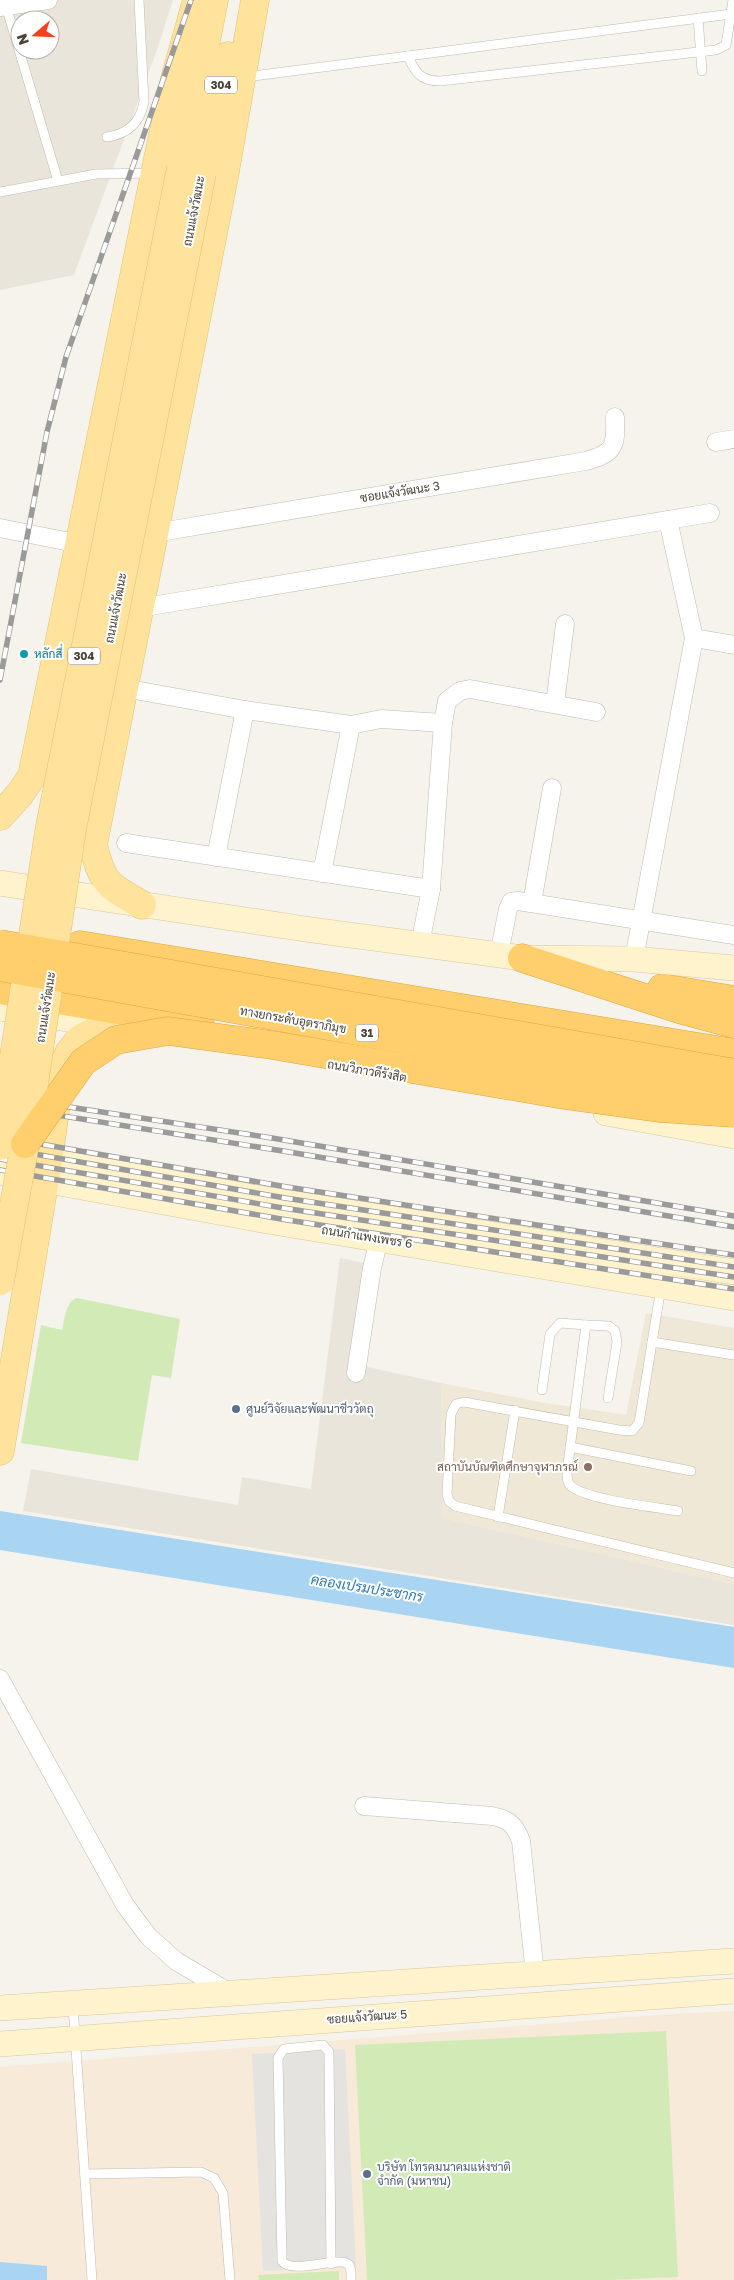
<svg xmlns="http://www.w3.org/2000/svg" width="734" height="2280" font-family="'Golos Text',Sarabun,sans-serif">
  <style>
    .residential { fill: #eae5da; fill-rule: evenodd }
    .commercial { fill: #f7ead8 }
    .education { fill: #efe8d6 }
    .green { fill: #d2eab5 }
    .parking { fill: #e5e3e0 }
    .water { fill: #a9d4f2 }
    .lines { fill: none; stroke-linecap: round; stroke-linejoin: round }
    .lane-casing { stroke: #c2bbae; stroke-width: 10 }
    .street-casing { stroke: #c2bbae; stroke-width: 19 }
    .secondary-casing { stroke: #d6c79b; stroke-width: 26 }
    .primary-casing { stroke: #e6c16a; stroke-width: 29 }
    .highway-casing { stroke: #e0a43c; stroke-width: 29 }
    .lane { stroke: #fff; stroke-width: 9 }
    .street { stroke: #fff; stroke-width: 18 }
    .secondary { stroke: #fff3cd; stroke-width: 25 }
    .primary { stroke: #ffe39c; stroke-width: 28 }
    .highway { stroke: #ffcf6e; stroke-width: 28 }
    .rail-casing { stroke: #9a9a9a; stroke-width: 5.5 }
    .rail { stroke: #fff; stroke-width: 4; stroke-dasharray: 11; stroke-linecap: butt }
    .primary-bridge-casing { stroke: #e6c16a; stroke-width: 29; stroke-linecap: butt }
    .highway-bridge-casing { stroke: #e0a43c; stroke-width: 29; stroke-linecap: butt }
    .primary-bridge { stroke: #ffe39c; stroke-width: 28 }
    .highway-bridge { stroke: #ffcf6e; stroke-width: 28 }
    .culture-dot { fill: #0f9aa8; stroke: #fff; stroke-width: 2 }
    .service-dot { fill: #5c6f8a; stroke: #fff; stroke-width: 2 }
    .education-dot { fill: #8d6e63; stroke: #fff; stroke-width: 2 }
    .labels { text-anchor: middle; stroke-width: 4; stroke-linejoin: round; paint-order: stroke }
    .shield { fill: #fff; stroke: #817c74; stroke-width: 1 }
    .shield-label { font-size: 11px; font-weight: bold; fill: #4b4439 }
    .street-label { font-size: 12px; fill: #4b4439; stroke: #fff }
    .culture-label { font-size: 12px; fill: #0d838f; stroke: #fff; text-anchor: start }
    .service-label { font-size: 12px; fill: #4e5e75; stroke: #fff; text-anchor: start }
    .education-label { font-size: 12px; fill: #785e54; stroke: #fff; text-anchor: end }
    .water-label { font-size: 14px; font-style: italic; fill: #2e7ab2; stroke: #fff }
  </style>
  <rect width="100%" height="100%" fill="#f6f3ec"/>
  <!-- residential -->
  <g class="residential">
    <path d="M 0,0 L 173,0 L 158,47 L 74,275 L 0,290 ZM 20,20 L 50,20 L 50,50 L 20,50 Z"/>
    <path d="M 340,1258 L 379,1266 L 363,1366 L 441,1383 L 443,1518 L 734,1584 L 734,1625 L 23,1511 L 31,1469 L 238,1505 L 242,1477 L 311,1489 Z"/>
  </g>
  <!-- commercial -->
  <path class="commercial" d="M 734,2011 L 734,2280 L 0,2280 L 0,2067 L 671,2014 Z"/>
  <!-- education -->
  <path class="education" d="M 646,1313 L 734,1328 L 734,1584 L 443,1518 L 441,1383 L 540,1402 L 626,1415 Z"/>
  <!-- green -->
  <g class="green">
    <path d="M 77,1298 L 180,1319 L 171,1378 L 152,1375 L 138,1461 L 21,1443 L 41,1325 L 62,1330 C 65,1319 65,1302 77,1298 Z"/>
    <path d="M 666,2031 L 678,2277 L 609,2280 L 367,2280 L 355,2045 Z"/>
    <path d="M 339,2271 L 339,2280 L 259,2280 L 258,2275 Z"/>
  </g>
  <!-- parking -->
  <path class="parking" d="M 345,2049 L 356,2267 L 263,2271 L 252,2054 Z"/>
  <!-- water -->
  <g class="water">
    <path d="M 0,1511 L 734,1627 L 734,1668 L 0,1550 Z"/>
    <path d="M 0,2262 L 47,2266 L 47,2280 L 0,2280 Z"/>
  </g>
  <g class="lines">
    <!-- lane casing -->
    <g class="lane-casing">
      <g id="lane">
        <path d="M 6,6 L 58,181"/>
        <path d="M 698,18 L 702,71"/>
        <path d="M 408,56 L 731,14"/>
        <path d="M 245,77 L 408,56 C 415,73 421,81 440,81 L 716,50 L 726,45 L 733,0"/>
        <path d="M 107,137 C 128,134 140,123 144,102 L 139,0"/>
        <path d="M 0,192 L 96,174 L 152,173"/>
        <path d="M 661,1287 L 639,1423 L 632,1431 L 619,1430 L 464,1402 L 456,1404 L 451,1414 L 447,1494 L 449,1501 L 455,1506 L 734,1573"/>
        <path d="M 652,1342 L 734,1355"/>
        <path d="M 542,1390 L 550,1334 L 560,1323 L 586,1325"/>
        <path d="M 608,1398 L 617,1342 L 615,1331 L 609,1326 L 586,1325 L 567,1472 C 567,1477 567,1483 571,1486 C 587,1500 655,1507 678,1511"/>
        <path d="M 570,1447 L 691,1471"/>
        <path d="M 498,1517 L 515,1410"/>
        <path d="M 73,2006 L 92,2280"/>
        <path d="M 85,2174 L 201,2172 L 214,2178 L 223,2193 L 230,2280"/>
        <path d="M 331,2264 L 329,2052 L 323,2045 L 284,2049 L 278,2058 L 282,2261 C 292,2275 338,2256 348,2264 C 352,2268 351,2275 351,2280"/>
      </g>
    </g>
    <!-- street casing -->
    <g class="street-casing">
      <g id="street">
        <path d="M 0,7 L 48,0"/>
        <path d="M 716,442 L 734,439"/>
        <path d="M 0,528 L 80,544"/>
        <path d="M 154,533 L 586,461 C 616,453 616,445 615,417"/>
        <path d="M 139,608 L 710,513"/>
        <path d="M 694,638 L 734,645"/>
        <path d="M 124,688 L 245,710 L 351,725"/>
        <path d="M 555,704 L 565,624"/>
        <path d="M 126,843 L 431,889"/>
        <path d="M 216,857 L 245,710"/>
        <path d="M 322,873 L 351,725 L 381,719 L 443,723"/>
        <path d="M 532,903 L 552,788"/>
        <path d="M 420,944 L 431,889 L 443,723 L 447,701 L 460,691 L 470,689 L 596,712"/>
        <path d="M 499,954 L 508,909 L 511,902 L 518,901 L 734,935"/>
        <path d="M 634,959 L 694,638 L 668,520"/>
        <path d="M 356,1373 L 372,1268 L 379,1239"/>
        <path d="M 0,1679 L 125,1905 L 148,1936 L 176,1961 L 230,1993"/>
        <path d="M 364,1806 L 492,1816 C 509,1819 515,1825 521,1841 L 535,1974"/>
      </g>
    </g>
    <!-- secondary casing -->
    <g class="secondary-casing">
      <g id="secondary">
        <path d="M 0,883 L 312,930 L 522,958 L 634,959 L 734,968"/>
        <path d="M 0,1008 L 116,1027"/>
        <path d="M 606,1113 L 734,1136"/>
        <path d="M 28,1157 L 264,1199 L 734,1272"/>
        <path d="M 0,1172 L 262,1220 L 734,1298"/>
        <path d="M 0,2008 L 734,1961"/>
        <path d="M 0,2044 L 734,1991"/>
      </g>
    </g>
    <!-- primary casing -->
    <g class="primary-casing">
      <g id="primary">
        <path d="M 181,168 L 214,0"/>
        <path d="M 202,173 L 228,56"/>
        <path d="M 0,816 L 20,794 L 32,776 L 155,173 L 175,79 L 197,0"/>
        <path d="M 142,905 C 108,885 103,885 93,845 L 224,177 L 255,0"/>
        <path d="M 0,1451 L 48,1160 L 56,1105 L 57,1081 L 69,1053 L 80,1039 L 107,1025"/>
      </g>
    </g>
    <!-- highway casing -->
    <g class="highway-casing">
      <g id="highway">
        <path d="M 80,945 L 734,1053"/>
        <path d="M 522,958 L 682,1010 L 734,1024"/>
        <path d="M 662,988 L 734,1000"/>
        <path d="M 0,990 L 200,1024"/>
      </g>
    </g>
    <!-- lane -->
    <use href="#lane" class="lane"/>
    <!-- street -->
    <use href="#street" class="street"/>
    <!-- secondary -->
    <use href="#secondary" class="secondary"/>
    <!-- primary -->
    <use href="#primary" class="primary"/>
    <!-- highway -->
    <use href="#highway" class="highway"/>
    <!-- rail casing -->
    <g class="rail-casing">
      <g id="rail">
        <path d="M 0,680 L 47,432 L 66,357 L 191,0"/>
        <path d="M 0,1095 L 56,1105 L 272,1138 L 734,1216"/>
        <path d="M 0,1106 L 283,1151 L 734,1227"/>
        <path d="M 0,1137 L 287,1187 L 734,1255"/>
        <path d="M 0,1148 L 285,1198 L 734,1267"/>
        <path d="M 0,1159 L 283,1208 L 734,1277"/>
        <path d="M 0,1170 L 281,1219 L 734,1289"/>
      </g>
    </g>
    <!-- rail -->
    <use href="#rail" class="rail"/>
    <!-- primary-bridge casing -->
    <g class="primary-bridge-casing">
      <g id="primary-bridge">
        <path d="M 0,1146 L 50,826 L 181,168"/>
        <path d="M 0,1281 L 25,1144 L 72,829 L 202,173"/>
      </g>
    </g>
    <!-- highway-bridge casing -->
    <g class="highway-bridge-casing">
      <g id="highway-bridge">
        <path d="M 0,944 L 734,1073"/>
        <path d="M 0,967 L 730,1098"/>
        <path d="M 25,1144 L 83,1062 L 116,1040 L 168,1031 L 272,1045 L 564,1095 L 659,1108 L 734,1113"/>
      </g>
    </g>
    <!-- primary-bridge -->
    <use href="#primary-bridge" class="primary-bridge"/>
    <!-- highway-bridge -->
    <use href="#highway-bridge" class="highway-bridge"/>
  </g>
  <!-- markers -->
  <circle class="culture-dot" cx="24" cy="654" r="5"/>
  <g class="service-dot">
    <circle cx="236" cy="1409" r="5"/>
    <circle cx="367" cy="2174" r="5"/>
  </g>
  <circle class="education-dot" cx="588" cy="1467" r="5"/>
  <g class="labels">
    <!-- shield labels -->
    <g class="shield">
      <rect x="205" y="76.5" width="32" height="17" rx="4"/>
      <rect x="68" y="647.5" width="32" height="17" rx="4"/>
      <rect x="356" y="1024.5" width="22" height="17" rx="4"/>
    </g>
    <g class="shield-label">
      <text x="221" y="89">304</text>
      <text x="84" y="660">304</text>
      <text x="367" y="1037">31</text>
    </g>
    <!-- street labels -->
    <g class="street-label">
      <text transform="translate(194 211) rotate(-79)" y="4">ถนนแจ้งวัฒนะ</text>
      <text transform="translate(400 492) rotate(-9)" y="4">ซอยแจ้งวัฒนะ 3</text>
      <text transform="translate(116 608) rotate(-79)" y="4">ถนนแจ้งวัฒนะ</text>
      <text transform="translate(46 1007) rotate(-81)" y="4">ถนนแจ้งวัฒนะ</text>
      <text transform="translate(293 1020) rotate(10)" y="4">ทางยกระดับอุตราภิมุข</text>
      <text transform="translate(367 1071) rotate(10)" y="4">ถนนวิภาวดีรังสิต</text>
      <text transform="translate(367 1237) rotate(9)" y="4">ถนนกำแพงเพชร 6</text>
      <text transform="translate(367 2017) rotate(-4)" y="4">ซอยแจ้งวัฒนะ 5</text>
    </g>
    <!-- culture labels -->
    <g class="culture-label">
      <text x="34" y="658">หลักสี่</text>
    </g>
    <!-- service labels -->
    <g class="service-label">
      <text x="246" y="1413">ศูนย์วิจัยและพัฒนาชีววัตถุ</text>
      <text x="377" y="2171">บริษัท โทรคมนาคมแห่งชาติ<tspan x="377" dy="14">จำกัด (มหาชน)</tspan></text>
    </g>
    <!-- education labels -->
    <g class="education-label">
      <text x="578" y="1471">สถาบันบัณฑิตศึกษาจุฬาภรณ์</text>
    </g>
    <!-- water labels -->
    <g class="water-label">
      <text transform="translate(367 1588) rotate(9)" y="5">คลองเปรมประชากร</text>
    </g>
  </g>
  <!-- north arrow -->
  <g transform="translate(35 35) rotate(251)"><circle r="24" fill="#ffffff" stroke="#b7b4b0"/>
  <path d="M0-4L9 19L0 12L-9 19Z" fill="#fc3f1d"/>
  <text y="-8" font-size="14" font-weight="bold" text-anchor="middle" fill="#4b4439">N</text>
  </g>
</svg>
